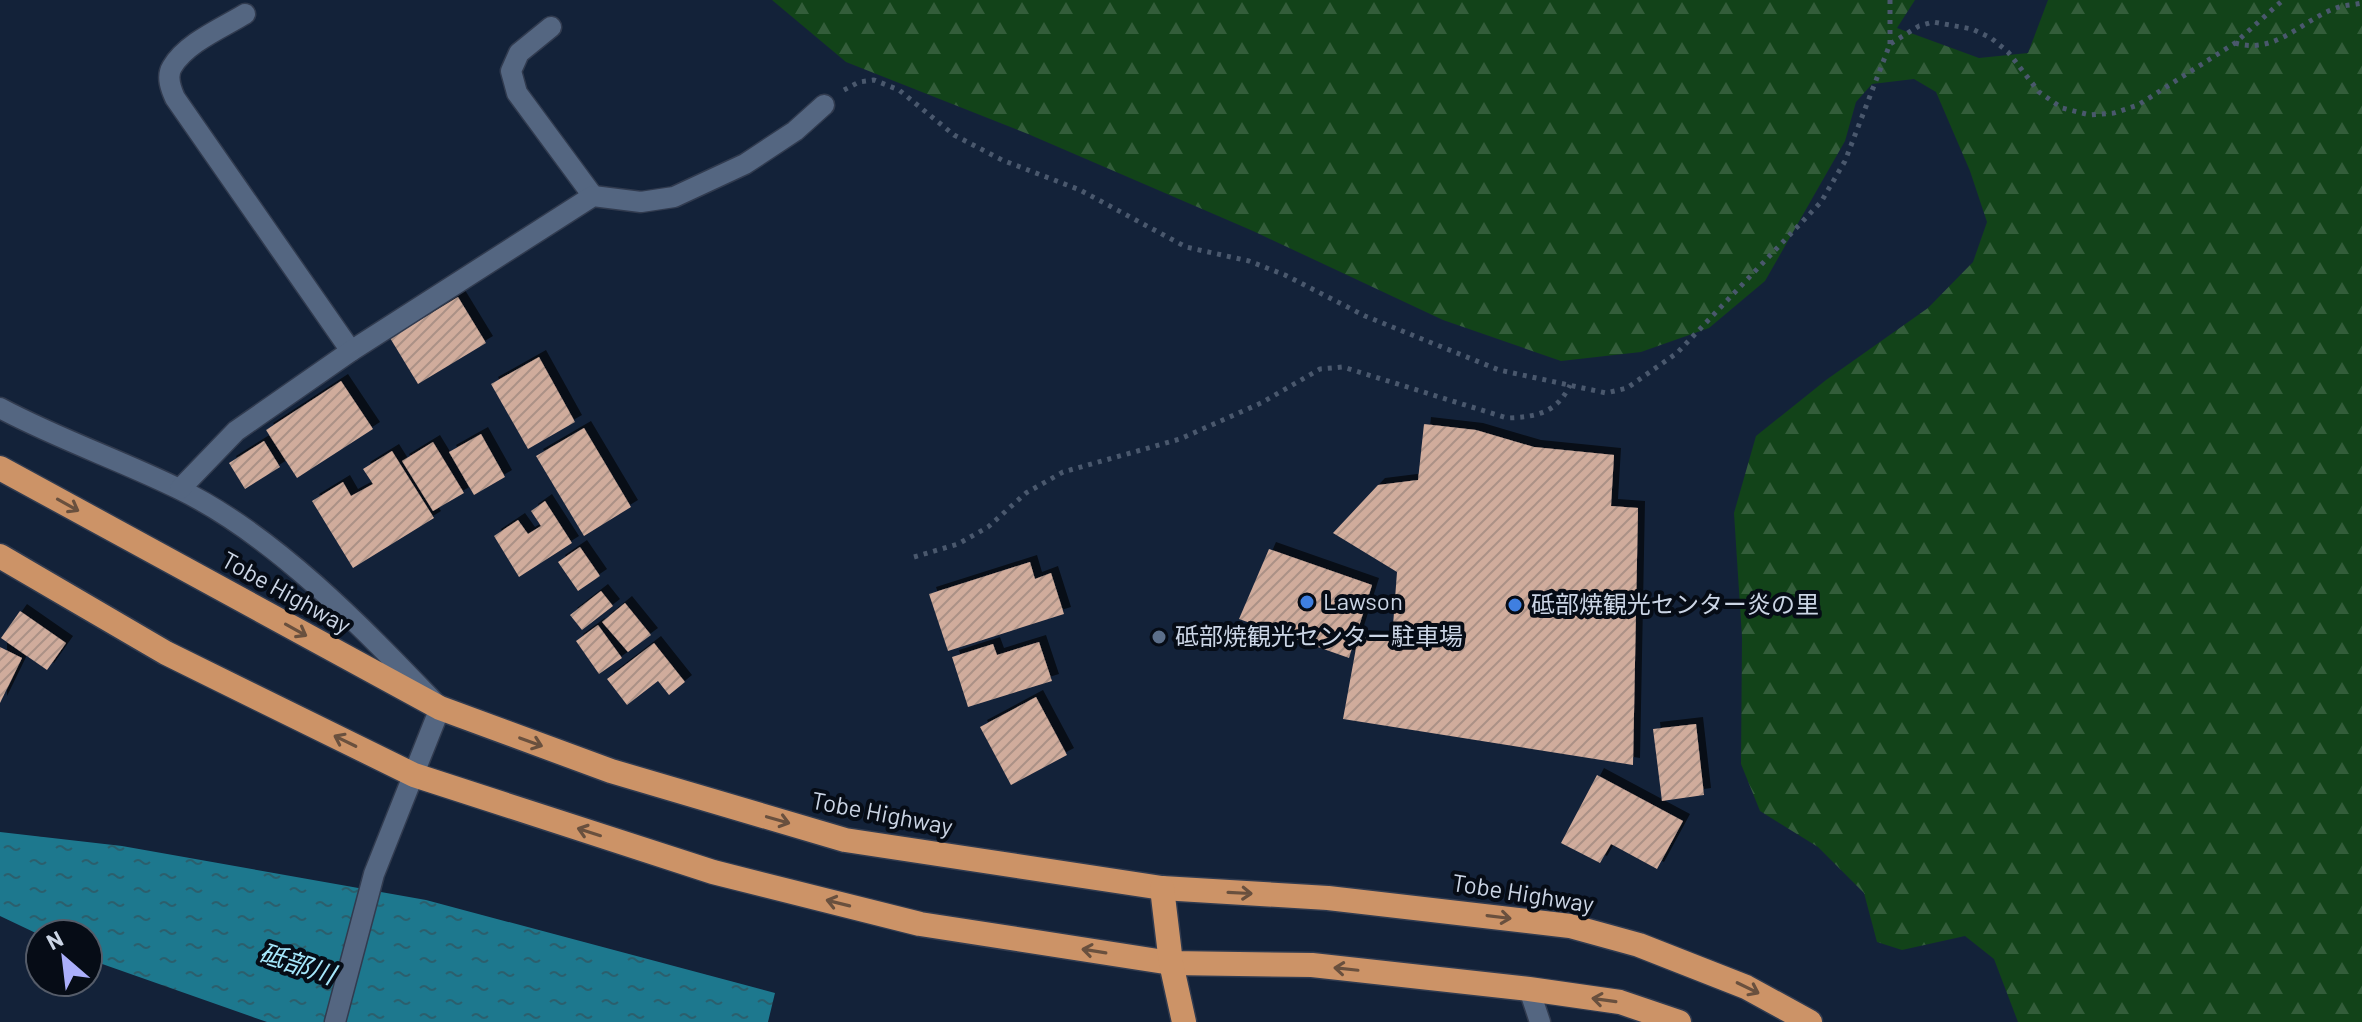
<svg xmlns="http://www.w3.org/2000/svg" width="2362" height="1022" font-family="Barlow,'Noto Sans JP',sans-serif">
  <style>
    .forest { fill: url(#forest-firs) }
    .water { fill: url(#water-ripples) }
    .building { fill: url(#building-hatch); filter: url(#shadow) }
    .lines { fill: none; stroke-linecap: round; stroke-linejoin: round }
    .street-casing { stroke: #313b4f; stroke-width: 23 }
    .highway-casing { stroke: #313b4f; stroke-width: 27 }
    .path { stroke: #4a586d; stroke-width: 5; stroke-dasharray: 4 6; stroke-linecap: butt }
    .street { stroke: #546681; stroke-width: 20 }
    .highway { stroke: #cc9367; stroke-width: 24 }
    .oneway { stroke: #69503e }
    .shop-dot { fill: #3f7fe0; stroke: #060c16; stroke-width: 3 }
    .service-dot { fill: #5c6f8a; stroke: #060c16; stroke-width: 3 }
    .labels { text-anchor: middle; stroke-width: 8; stroke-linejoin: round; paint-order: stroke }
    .street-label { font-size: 24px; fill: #cbd5e5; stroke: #060c16 }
    .poi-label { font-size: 24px; fill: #cbd5e5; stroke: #060c16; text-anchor: start }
    .water-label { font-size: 26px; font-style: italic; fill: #a6e7fb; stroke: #060c16 }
  </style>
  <defs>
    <pattern id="forest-firs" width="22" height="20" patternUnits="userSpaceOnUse" patternTransform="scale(2)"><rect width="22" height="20" fill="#124319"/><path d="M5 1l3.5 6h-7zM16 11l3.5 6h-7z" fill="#335d3a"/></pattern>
    <pattern id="water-ripples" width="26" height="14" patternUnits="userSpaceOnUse" patternTransform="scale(2)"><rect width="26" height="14" fill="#1d788e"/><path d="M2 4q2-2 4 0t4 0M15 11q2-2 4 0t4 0" fill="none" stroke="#2b5f6d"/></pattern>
    <pattern id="building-hatch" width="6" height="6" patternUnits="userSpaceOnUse" patternTransform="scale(2)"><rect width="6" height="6" fill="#d0ac9c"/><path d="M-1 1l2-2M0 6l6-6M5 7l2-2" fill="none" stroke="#ab9186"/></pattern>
    <filter id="shadow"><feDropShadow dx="7" dy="-7" stdDeviation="0" flood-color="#0009"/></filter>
  </defs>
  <rect width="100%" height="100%" fill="#132239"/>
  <!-- forest -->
  <path class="forest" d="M 772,0 L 1915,0 L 1897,28 L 1979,58 L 2028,53 L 2048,0 L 2362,0 L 2362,1022 L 2018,1022 L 1994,959 L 1965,936 L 1902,950 L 1877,942 L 1864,893 L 1818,847 L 1760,811 L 1741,764 L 1742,637 L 1734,513 L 1756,436 L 1826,380 L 1928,308 L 1973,262 L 1987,222 L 1970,171 L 1936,92 L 1914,79 L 1872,84 L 1856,102 L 1845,141 L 1765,281 L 1709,328 L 1641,352 L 1561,361 L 1443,320 L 1253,231 L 1028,134 L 846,62 Z"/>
  <!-- water -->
  <path class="water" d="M 0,832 L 122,846 L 426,900 L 775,993 L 768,1022 L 267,1022 L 88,959 L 88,934 L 40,935 L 0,916 Z"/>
  <!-- building -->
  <g class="building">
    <path d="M 458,297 L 486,343 L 418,384 L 390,338 Z"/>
    <path d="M 539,357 L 575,422 L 528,449 L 491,384 Z"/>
    <path d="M 341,381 L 373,429 L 297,478 L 266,430 Z"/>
    <path d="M 1424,424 L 1476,430 L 1534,447 L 1614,455 L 1611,506 L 1638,508 L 1633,765 L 1343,719 L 1358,637 L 1392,639 L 1397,572 L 1333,533 L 1378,485 L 1418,480 Z"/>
    <path d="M 584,428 L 631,507 L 584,536 L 536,456 Z"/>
    <path d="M 481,434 L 505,477 L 474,495 L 449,452 Z"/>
    <path d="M 264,441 L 280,467 L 245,489 L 229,463 Z"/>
    <path d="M 433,442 L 464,493 L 433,511 L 402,461 Z"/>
    <path d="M 392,451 L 434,518 L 353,568 L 312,501 L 343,482 L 351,496 L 373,484 L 363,469 Z"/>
    <path d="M 545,501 L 572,543 L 519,577 L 494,536 L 518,520 L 528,534 L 541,526 L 531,511 Z"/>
    <path d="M 580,547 L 600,576 L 578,591 L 558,562 Z"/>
    <path d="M 1269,549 L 1372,585 L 1349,658 L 1239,619 Z"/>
    <path d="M 1030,562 L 1035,579 L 1051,573 L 1064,614 L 948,651 L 929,594 Z"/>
    <path d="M 601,591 L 613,606 L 582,630 L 570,615 Z"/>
    <path d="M 625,603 L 651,635 L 628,652 L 602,622 Z"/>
    <path d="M 20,611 L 66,643 L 47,670 L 1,638 Z"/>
    <path d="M 598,625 L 622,658 L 599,674 L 576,641 Z"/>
    <path d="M 1039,642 L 1052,681 L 968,707 L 952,657 L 993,644 L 997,655 Z"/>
    <path d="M 654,643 L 685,682 L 669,695 L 658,681 L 627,705 L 607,679 Z"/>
    <path d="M 0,647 L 22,658 L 0,703 Z"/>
    <path d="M 1036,697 L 1067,755 L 1011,785 L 980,727 Z"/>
    <path d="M 1696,724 L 1704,795 L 1662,801 L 1653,729 Z"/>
    <path d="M 1597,775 L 1683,821 L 1657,869 L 1611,844 L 1600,863 L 1561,843 Z"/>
  </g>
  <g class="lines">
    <!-- street casing -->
    <g class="street-casing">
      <g id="street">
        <path d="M 245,14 C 222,28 186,43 172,67 C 166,77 171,89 175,98 L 351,351"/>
        <path d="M 551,27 L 519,53 L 511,71 L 517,93 L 593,196"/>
        <path d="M 0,408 C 58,439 120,460 179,489 C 276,536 366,631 440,708 L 374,874 L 335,1022"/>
        <path d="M 180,489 L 236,431 L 351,351 L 593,196 L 641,202 L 674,197 L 745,164 L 795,131 L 824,105"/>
        <path d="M 1529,989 L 1540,1022"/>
      </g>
    </g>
    <!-- highway casing -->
    <g class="highway-casing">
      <g id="highway">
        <path d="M 0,468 L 440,708 L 611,771 L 845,840 L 1162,888 L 1328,898 L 1570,926 L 1639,945 L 1746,987 L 1810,1022"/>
        <path d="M 0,556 L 166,653 L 414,775 L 713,872 L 920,924 L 1171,963 L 1312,965 L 1529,989 L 1620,1002 L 1679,1022"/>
        <path d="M 1162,888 L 1171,963 L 1184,1022"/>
      </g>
    </g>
    <!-- path -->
    <g class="path">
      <path d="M 2235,43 C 2276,55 2302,20 2336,8 C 2344,5 2354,5 2362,3"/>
      <path d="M 1890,44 L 1890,0"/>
      <path d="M 844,90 L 859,82 L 874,80 L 899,90 L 954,135 L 1002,160 L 1080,190 L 1186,247 L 1249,261 L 1285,275 L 1365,316 L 1499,370 L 1606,393 L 1627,388 L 1677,353 L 1821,202 L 1845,161 L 1890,44 L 1919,26 L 1933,22 L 1972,29 L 1991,38 L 2008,52 L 2039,92 L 2062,108 L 2090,115 L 2114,113 L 2138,105 L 2235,43 L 2283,0"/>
      <path d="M 914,557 L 958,544 L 988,527 L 1026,493 L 1063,472 L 1180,439 L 1261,403 L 1320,369 L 1343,367 L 1507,418 C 1536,417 1557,413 1570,385"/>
    </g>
    <!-- street -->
    <use href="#street" class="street"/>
    <!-- highway -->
    <use href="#highway" class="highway"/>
  </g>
  <!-- one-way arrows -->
  <defs><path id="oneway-shaft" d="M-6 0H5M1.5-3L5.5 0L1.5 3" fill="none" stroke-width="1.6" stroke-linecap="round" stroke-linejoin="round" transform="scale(2)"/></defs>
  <g class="oneway">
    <use href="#oneway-shaft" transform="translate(68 505) rotate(29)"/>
    <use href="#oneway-shaft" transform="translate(296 630) rotate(29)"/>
    <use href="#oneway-shaft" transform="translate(345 741) rotate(-154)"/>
    <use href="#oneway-shaft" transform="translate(531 742) rotate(20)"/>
    <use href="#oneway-shaft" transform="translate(778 820) rotate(16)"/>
    <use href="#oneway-shaft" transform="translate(589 832) rotate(-162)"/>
    <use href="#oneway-shaft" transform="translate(1240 893) rotate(3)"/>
    <use href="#oneway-shaft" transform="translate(838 903) rotate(-166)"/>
    <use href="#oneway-shaft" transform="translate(1499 917) rotate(7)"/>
    <use href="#oneway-shaft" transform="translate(1094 951) rotate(-171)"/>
    <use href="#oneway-shaft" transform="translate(1346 969) rotate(-174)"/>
    <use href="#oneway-shaft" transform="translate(1748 988) rotate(26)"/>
    <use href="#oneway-shaft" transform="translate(1604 1000) rotate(-172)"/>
  </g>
  <!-- markers -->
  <g class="shop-dot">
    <circle cx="1307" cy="602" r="8"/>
    <circle cx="1515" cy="605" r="8"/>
  </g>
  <circle class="service-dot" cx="1159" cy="637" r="8"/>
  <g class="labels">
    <!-- street labels -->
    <g class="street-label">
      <text transform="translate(286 593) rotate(29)" y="8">Tobe Highway</text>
      <text transform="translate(882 814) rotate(11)" y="8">Tobe Highway</text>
      <text transform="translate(1523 894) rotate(9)" y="8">Tobe Highway</text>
    </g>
    <!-- poi labels -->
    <g class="poi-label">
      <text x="1323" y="610">Lawson</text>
      <text x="1531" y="613">砥部焼観光センター炎の里</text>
      <text x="1175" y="645">砥部焼観光センター駐車場</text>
    </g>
    <!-- water labels -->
    <g class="water-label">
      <text transform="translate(297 964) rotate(18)" y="9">砥部川</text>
    </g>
  </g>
  <!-- north arrow -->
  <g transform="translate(64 958) rotate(332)"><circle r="38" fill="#060c16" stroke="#555c69" stroke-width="2"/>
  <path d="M0-6L14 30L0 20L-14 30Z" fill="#abaffb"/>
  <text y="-12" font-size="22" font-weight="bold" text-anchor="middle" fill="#cbd5e5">N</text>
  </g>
</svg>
